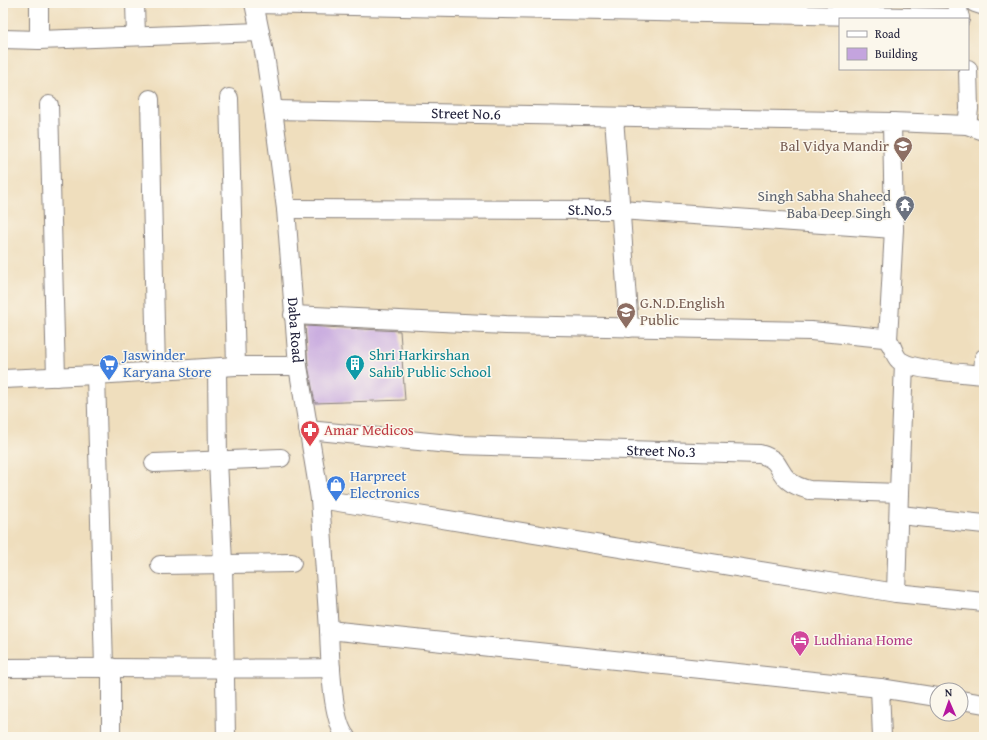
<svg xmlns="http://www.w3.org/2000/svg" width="987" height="740" font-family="'Gentium Book Plus',serif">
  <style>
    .building { fill: #c4a4de }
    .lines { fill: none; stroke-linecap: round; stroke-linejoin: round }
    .minor-casing { stroke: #88807c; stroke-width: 20 }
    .minor { stroke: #fff; stroke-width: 18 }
    .labels { text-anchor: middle; stroke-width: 3; stroke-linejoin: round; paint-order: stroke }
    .street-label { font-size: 15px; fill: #22223b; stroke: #fbf7ec }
    .education-label { font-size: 15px; fill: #785e54; stroke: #fbf7ec; text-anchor: end }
    .worship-label { font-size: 15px; fill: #5b616d; stroke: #fbf7ec; text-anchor: end }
    .shop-label { font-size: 15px; fill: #366cbe; stroke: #fbf7ec; text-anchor: start }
    .culture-label { font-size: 15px; fill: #0d838f; stroke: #fbf7ec; text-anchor: start }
    .health-label { font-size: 15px; fill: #be3a42; stroke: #fbf7ec; text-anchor: start }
    .hotel-label { font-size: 15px; fill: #b23c85; stroke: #fbf7ec; text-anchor: start }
  </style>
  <rect width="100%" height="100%" fill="#fbf7ec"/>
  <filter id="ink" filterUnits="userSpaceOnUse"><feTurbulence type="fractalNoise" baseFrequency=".025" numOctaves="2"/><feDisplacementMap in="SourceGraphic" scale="8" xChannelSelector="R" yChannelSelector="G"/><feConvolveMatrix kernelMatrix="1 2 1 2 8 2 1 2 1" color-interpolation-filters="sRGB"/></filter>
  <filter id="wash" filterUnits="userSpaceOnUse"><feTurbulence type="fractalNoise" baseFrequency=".012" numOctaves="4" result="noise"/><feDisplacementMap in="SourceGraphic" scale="16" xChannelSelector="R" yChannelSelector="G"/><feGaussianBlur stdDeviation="0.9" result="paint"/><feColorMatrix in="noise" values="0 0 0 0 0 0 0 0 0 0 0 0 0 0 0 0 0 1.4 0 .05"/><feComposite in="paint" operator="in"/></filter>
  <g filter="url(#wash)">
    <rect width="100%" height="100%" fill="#efdebd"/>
    <g id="blocks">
      <!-- building -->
      <path class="building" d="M 305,326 L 400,331 L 405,400 L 315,403 L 308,365 Z"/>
    </g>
  </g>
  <g filter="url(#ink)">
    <use href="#blocks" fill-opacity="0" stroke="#88807c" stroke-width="1"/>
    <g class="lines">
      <!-- minor casing -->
      <g class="minor-casing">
        <g id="minor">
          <path d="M 39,3 L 39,40"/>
          <path d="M 135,3 L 136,36"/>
          <path id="s1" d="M 254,3 L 266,62 L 273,110 L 286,209 L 298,366 L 320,499 L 896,593 L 984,602"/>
          <path d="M 957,3 L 960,19"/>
          <path d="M 975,3 L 984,6"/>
          <path d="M 254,4 L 960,18"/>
          <path d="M 3,39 L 39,40 L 260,32"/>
          <path d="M 229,98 L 236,366"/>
          <path d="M 150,99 L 156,371"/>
          <path d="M 49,105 L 56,377"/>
          <path id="s2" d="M 273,110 L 892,122 L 894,229 L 888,340"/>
          <path d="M 614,117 L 629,328"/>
          <path d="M 892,122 L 967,125 L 969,109 L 968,69"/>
          <path d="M 967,125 L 984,131"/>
          <path id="s3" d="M 286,209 L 620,210 L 894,229"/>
          <path d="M 293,315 L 506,325 L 811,331 L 884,338 C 894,343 892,353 899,360 C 911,371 967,373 984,375"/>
          <path d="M 217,368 L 218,460 L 223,563 L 226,737"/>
          <path d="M 983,374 L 984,358"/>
          <path d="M 96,375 L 104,667"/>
          <path d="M 3,379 L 96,375 L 236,366 L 298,366"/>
          <path id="s4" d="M 308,430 L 459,445 L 760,454 C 783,461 775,469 789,481 C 795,486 802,488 809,490 L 899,493 L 896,593"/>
          <path d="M 154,463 L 281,458"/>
          <path d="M 899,493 L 904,363"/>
          <path d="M 320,499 L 329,630"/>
          <path d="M 900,515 L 984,524"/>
          <path d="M 160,565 L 292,563"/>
          <path d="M 111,667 L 111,737"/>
          <path d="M 3,668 C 112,667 222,670 331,668"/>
          <path d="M 880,688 L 882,737"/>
          <path d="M 961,700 L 984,704"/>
          <path d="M 346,737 C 331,719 330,655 329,630 L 880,688 L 937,697"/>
        </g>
      </g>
      <!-- minor -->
      <use href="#minor" class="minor"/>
    </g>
  </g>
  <!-- icons -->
  <defs>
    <g id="school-pin" transform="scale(1)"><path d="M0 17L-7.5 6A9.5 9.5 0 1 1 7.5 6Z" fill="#8d6e63" stroke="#fbf7ec"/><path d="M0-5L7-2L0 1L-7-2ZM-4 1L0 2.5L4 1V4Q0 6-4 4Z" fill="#fff"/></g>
    <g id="temple-pin" transform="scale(1)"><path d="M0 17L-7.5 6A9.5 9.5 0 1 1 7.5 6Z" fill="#6b7280" stroke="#fbf7ec"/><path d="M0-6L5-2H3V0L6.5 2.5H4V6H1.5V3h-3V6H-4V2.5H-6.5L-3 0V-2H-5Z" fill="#fff"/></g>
    <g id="supermarket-pin" transform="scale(1)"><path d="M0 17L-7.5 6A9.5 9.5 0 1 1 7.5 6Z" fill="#3f7fe0" stroke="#fbf7ec"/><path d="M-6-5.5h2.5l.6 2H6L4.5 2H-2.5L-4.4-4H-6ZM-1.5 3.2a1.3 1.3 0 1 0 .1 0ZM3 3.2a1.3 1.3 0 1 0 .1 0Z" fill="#fff"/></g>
    <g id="building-pin" transform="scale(1)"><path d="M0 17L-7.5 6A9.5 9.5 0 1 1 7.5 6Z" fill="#0f9aa8" stroke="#fbf7ec"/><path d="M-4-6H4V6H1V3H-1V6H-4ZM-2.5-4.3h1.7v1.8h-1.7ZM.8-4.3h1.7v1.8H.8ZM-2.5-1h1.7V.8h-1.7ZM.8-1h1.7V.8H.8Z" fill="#fff"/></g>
    <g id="pharmacy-pin" transform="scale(1)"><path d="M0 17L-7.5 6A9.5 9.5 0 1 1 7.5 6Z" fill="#e0444e" stroke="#fbf7ec"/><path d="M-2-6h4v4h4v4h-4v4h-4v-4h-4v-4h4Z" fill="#fff"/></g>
    <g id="shop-pin" transform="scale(1)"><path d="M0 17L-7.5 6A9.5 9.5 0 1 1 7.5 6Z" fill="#3f7fe0" stroke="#fbf7ec"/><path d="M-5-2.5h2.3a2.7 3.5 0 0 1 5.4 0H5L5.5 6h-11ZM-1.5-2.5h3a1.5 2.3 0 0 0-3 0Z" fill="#fff"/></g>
    <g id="hotel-pin" transform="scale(1)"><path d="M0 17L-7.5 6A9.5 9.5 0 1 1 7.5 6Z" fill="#d1479c" stroke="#fbf7ec"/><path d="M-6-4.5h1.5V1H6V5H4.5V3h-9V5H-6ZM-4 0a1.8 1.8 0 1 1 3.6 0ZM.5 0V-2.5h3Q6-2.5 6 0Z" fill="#fff"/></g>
  </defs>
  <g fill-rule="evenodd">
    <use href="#school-pin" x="903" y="146"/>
    <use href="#temple-pin" x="905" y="205"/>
    <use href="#school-pin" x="626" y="312"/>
    <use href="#supermarket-pin" x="109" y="364"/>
    <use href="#building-pin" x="355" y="364"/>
    <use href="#pharmacy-pin" x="310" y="430"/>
    <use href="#shop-pin" x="336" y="485"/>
    <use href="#hotel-pin" x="800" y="640"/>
  </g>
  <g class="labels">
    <!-- street labels -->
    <g class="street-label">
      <text dy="5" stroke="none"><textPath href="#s2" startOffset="193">Street No.6</textPath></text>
      <text dy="5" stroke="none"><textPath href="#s3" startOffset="304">St.No.5</textPath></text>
      <text dy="5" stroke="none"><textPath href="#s1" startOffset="330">Daba Road</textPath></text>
      <text dy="5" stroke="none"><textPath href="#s4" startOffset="354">Street No.3</textPath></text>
    </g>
    <!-- education labels -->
    <g class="education-label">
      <text x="889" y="151">Bal Vidya Mandir</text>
      <text x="640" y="308" text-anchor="start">G.N.D.English<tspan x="640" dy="17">Public</tspan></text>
    </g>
    <!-- worship labels -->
    <g class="worship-label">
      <text x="891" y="201">Singh Sabha Shaheed<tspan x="891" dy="17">Baba Deep Singh</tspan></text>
    </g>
    <!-- shop labels -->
    <g class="shop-label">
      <text x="123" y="360">Jaswinder<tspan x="123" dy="17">Karyana Store</tspan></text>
      <text x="350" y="481">Harpreet<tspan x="350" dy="17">Electronics</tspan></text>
    </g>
    <!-- culture labels -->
    <g class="culture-label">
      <text x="369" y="360">Shri Harkirshan<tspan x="369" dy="17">Sahib Public School</tspan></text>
    </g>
    <!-- health labels -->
    <g class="health-label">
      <text x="324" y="435">Amar Medicos</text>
    </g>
    <!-- hotel labels -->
    <g class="hotel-label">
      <text x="814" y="645">Ludhiana Home</text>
    </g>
  </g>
  <!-- margin -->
  <rect width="987" height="740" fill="none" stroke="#fbf7ec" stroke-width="16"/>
  <!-- legend -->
  <rect x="839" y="18" width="130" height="52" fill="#fbf7ec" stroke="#a4a2a5"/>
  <rect x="847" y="31" width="20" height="6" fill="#ffffff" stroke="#a4a2a5"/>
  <text x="875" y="38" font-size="12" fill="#22223b">Road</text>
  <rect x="847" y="48" width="20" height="12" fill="#c4a4de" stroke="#a4a2a5"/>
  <text x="875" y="58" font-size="12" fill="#22223b">Building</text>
  <!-- north arrow -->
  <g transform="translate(949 702) rotate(358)"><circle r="19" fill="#fbf7ec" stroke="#a4a2a5"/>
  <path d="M0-3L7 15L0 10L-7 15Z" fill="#b5179e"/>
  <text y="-6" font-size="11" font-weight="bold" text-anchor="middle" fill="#22223b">N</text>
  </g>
</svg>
